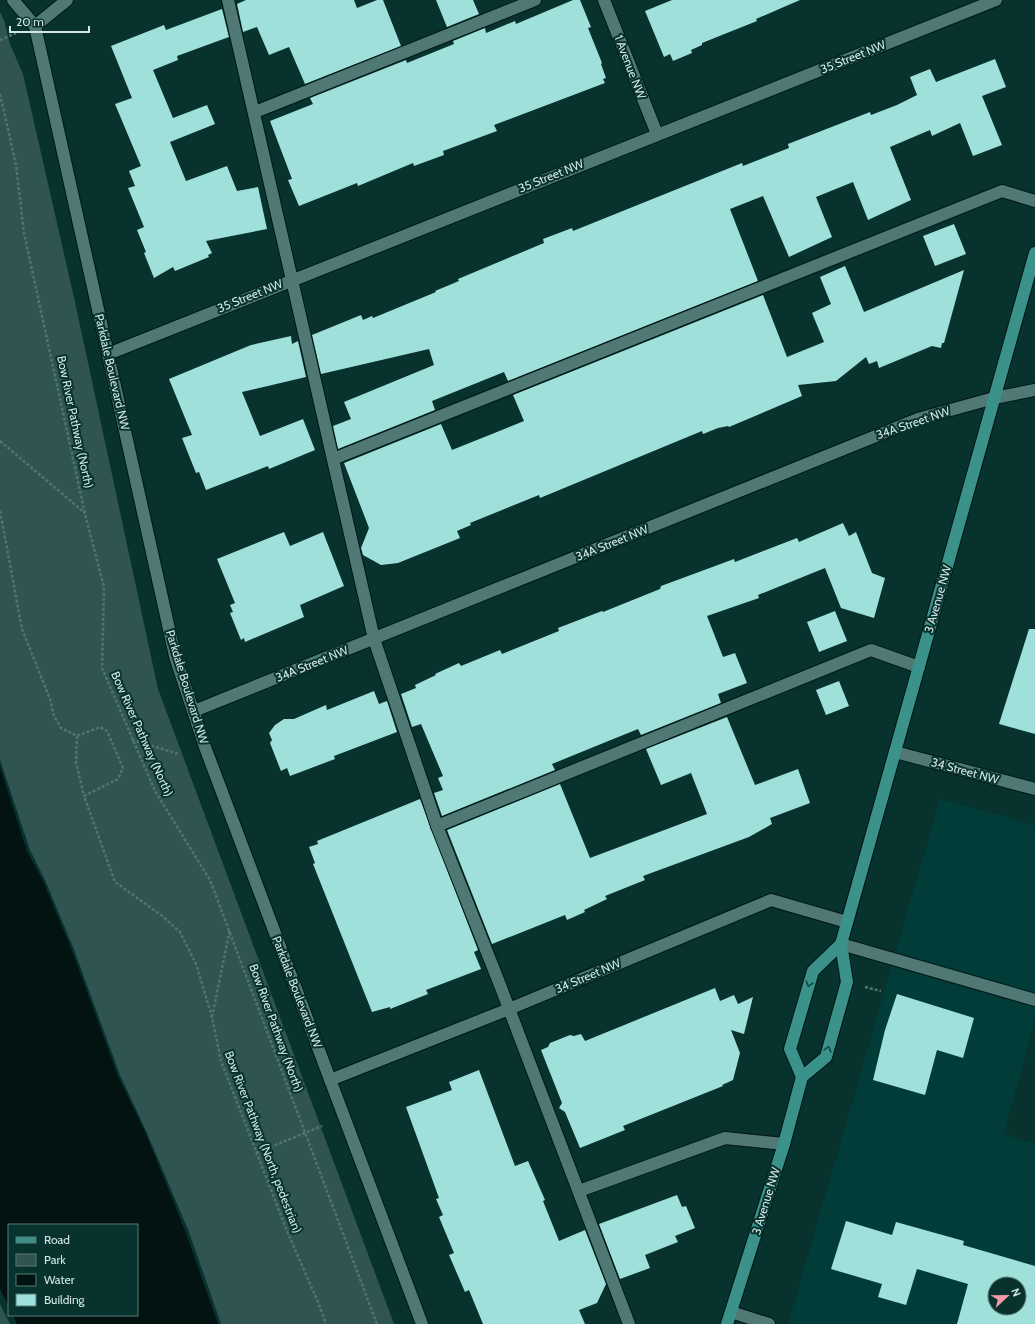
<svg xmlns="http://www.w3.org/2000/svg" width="1035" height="1324" font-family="Cabin,sans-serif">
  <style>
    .built { fill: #013c38; fill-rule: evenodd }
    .green { fill: #2f5451 }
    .water { fill: #021312 }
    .building { fill: #9fe1da; fill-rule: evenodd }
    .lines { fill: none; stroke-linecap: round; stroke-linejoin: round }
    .minor-casing { stroke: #001816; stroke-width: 14 }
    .major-casing { stroke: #001816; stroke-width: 14 }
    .path { stroke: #517471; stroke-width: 2.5; stroke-dasharray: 3 2; stroke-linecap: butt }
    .minor { stroke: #507874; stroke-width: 12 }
    .major { stroke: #3b928b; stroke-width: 12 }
    .oneway { stroke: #144a45 }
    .labels { text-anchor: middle; stroke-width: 4; stroke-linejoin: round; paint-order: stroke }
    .street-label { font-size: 12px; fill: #d2e7e4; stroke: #07322e }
  </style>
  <rect width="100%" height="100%" fill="#07322e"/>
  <!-- built -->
  <path class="built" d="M 940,799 L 1035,825 L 1035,1019 L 1004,1134 L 1035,1144 L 1035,1324 L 788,1324 ZM 995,1284 L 1019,1284 L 1019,1308 L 995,1308 Z"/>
  <!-- green -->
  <g class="green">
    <path d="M 0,12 L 4,20 L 10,44 L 23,74 L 75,302 L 158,689 L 394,1324 L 221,1324 L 189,1232 L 147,1133 L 120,1075 L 73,947 L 45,880 L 30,850 L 0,760 Z"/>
    <path d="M 0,1304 L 10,1324 L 0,1324 Z"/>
  </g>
  <!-- water -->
  <path class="water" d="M 0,767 L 27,851 L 43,881 L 71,948 L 118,1076 L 146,1134 L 186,1233 L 218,1324 L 17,1324 L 13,1315 L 137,1315 L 137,1225 L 9,1225 L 9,1307 L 0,1289 Z"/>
  <!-- building -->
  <g class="building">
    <path d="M 246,0 L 354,0 L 357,8 L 377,0 L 383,0 L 401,46 L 305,84 L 289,47 L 269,55 L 257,27 L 243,32 L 237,4 Z"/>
    <path d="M 436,0 L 473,0 L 479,14 L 447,27 Z"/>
    <path d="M 573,0 L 580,0 L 591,27 L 588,28 L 602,63 L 601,64 L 606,78 L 603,79 L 605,83 L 494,125 L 497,131 L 443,151 L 444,155 L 414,166 L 413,163 L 358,186 L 357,183 L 299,206 L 288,180 L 292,179 L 270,121 L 313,104 L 310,98 L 406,60 L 407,63 L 454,44 L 453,41 L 485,28 L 486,33 L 515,21 L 516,24 Z"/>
    <path d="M 672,0 L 800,0 L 756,19 L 757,21 L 702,43 L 702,45 L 691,50 L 692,53 L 673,61 L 670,54 L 664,57 L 645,11 Z"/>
    <path d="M 222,9 L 229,37 L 177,56 L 178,60 L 153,70 L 173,118 L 207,105 L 215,124 L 170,142 L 186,181 L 227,166 L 237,191 L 258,187 L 267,229 L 206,241 L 212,253 L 208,255 L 209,257 L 175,271 L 173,267 L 154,278 L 144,253 L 146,252 L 137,230 L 144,227 L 128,188 L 135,186 L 129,171 L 141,166 L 115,104 L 132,98 L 111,46 L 164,25 L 166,30 Z"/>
    <path d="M 995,59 L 1006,87 L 982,96 L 1002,145 L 973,156 L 960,123 L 932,136 L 930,130 L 890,147 L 911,200 L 868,220 L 853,182 L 816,197 L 832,237 L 789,257 L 763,196 L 730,209 L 758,281 L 508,381 L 504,372 L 432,401 L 435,410 L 338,449 L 333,426 L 351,419 L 344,402 L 434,365 L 429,349 L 321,374 L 312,335 L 361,315 L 363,320 L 372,316 L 373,318 L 436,292 L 435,291 L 459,281 L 458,279 L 544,243 L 543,239 L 572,228 L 573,231 L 742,163 L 743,166 L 789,148 L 788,144 L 870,112 L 871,115 L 897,105 L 917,95 L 910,77 L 930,69 L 936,82 Z"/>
    <path d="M 954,224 L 966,254 L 935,266 L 923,236 Z"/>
    <path d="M 845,266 L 864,312 L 964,270 L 944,343 L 942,343 L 941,348 L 932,346 L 879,368 L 877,361 L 869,364 L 866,357 L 836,381 L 798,385 L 802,396 L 729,427 L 728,426 L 718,428 L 703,434 L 702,431 L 540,498 L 539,495 L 470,523 L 471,525 L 457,531 L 460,538 L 398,563 L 381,565 L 363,555 L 361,548 L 369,528 L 344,463 L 441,424 L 452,450 L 524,421 L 513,395 L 763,295 L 787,357 L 824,342 L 812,313 L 831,304 L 820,277 Z"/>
    <path d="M 291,336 L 292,344 L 298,341 L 306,377 L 242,392 L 260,436 L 303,419 L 315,450 L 269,469 L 268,466 L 206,490 L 199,472 L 196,473 L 182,438 L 192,435 L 169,379 L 251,345 Z"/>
    <path d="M 843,523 L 849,536 L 856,532 L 872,573 L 885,578 L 874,618 L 841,608 L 825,568 L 758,595 L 759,598 L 707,616 L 723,657 L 735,653 L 747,683 L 718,694 L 721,703 L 641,735 L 638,729 L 601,744 L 552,764 L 555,770 L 442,816 L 434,793 L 443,790 L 438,778 L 443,776 L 421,724 L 412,727 L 401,694 L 416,688 L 415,685 L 436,675 L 435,674 L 459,663 L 461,666 L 500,650 L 502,654 L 559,631 L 558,628 L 602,611 L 603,612 L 660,589 L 661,586 L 734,559 L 735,562 L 797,538 L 799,542 Z"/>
    <path d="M 284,532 L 290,546 L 323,532 L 344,586 L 300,605 L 304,617 L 245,642 L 244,638 L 241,640 L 230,613 L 233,612 L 230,605 L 235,603 L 217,559 Z"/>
    <path d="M 835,611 L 847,641 L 819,652 L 807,622 Z"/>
    <path d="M 1029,629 L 1035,629 L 1035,734 L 999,724 Z"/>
    <path d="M 839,681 L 849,706 L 826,715 L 816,690 Z"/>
    <path d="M 374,691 L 379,704 L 387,701 L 397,732 L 334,756 L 335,759 L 290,776 L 287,768 L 281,771 L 270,743 L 272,740 L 269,733 L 275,725 L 284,719 L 294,719 L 326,705 L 327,710 Z"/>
    <path d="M 727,717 L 755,785 L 798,769 L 810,803 L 770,818 L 772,824 L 749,837 L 643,876 L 645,880 L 605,896 L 607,899 L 584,910 L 585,912 L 567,920 L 565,915 L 492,944 L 447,830 L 560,784 L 590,858 L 707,814 L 691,773 L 661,785 L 646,749 Z"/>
    <path d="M 420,799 L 478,950 L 474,952 L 481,969 L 426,990 L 428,994 L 390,1009 L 390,1007 L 372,1012 L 313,864 L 315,863 L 309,847 L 318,844 L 317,841 Z"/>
    <path d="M 715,988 L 720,1001 L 734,995 L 738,1004 L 753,997 L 744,1034 L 731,1030 L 740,1053 L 733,1080 L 722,1085 L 723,1086 L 623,1126 L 625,1130 L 580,1148 L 565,1112 L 559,1108 L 562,1103 L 541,1050 L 548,1047 L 550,1043 L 570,1035 L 574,1036 L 581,1034 L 585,1041 Z"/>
    <path d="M 897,994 L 974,1018 L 963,1058 L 937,1050 L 925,1095 L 873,1080 L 885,1030 Z"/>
    <path d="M 479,1070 L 515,1166 L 528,1161 L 545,1200 L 543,1201 L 559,1241 L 585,1230 L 606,1284 L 597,1303 L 579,1310 L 585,1324 L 483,1324 L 469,1290 L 465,1292 L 449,1255 L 454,1253 L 439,1217 L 443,1215 L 436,1199 L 439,1198 L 406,1107 L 452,1090 L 449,1082 Z"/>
    <path d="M 677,1195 L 682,1207 L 686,1206 L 695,1228 L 675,1236 L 678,1242 L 645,1255 L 650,1268 L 620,1279 L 599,1224 Z"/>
    <path d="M 846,1221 L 892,1235 L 896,1222 L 964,1241 L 963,1245 L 1035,1266 L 1035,1324 L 957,1324 L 968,1284 L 917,1269 L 906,1305 L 878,1297 L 882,1284 L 831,1269 ZM 995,1284 L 1019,1284 L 1019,1308 L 995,1308 Z"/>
  </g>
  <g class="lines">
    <!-- minor casing -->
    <g class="minor-casing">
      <g id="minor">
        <path d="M 13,0 L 35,26 L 175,656 L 205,747 L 422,1324"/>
        <path d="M 228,0 L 374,639 L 437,826 L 500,985 L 629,1324"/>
        <path d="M 604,0 L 657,134"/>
        <path d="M 35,26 L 67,0"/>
        <path d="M 255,112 L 535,0"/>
        <path d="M 108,354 L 996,0"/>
        <path d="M 333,459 L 1002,191 L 1035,201"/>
        <path d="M 194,711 L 918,419 L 994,398 L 1035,390"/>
        <path d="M 895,752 L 1035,789"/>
        <path d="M 437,826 L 871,650 L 919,667"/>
        <path d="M 841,944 L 1035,1000"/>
        <path d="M 330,1080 L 509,1009 L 771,900 L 847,922"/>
        <path d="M 579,1191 L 725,1138 L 784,1144"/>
        <path d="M 731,1312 L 769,1324"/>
      </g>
    </g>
    <!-- major casing -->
    <g class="major-casing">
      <g id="major">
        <path d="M 802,1077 L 790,1049 L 813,971 L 841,944"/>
        <path d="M 727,1324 L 784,1144 L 802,1077 L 826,1057 L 847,982 L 841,944 L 1035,253"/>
      </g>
    </g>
    <!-- path -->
    <g class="path">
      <path d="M 0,40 L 16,33"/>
      <path d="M 0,94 L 16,165 L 24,233 L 85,514 L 104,587 L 102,668 L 155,791 L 210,880 L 377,1324"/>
      <path d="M 0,441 L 85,513"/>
      <path d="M 0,511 L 22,629 L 50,699 L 54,716 L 61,728 L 77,736 L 100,727 L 107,731 L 123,768 L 118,779 L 84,796 L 115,882 L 161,915 L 180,932 L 196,964 L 212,1017 L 221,1061 L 287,1231 L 318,1302 L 326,1324"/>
      <path d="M 77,736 L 76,762 L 84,796"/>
      <path d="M 132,740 L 179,754"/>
      <path d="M 865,987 L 881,991"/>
      <path d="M 212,1017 L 230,929"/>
      <path d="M 256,1153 L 322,1126"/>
    </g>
    <!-- minor -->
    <use href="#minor" class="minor"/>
    <!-- major -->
    <use href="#major" class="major"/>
  </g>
  <!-- one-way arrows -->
  <defs><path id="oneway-chevron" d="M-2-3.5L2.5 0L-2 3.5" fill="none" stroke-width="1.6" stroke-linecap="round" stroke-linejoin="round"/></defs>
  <g class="oneway">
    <use href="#oneway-chevron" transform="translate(809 984) rotate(106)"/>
    <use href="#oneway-chevron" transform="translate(828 1049) rotate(-74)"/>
  </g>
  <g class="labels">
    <!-- street labels -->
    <g class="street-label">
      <text transform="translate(853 57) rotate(-22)" y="4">35 Street NW</text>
      <text transform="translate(630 67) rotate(69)" y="4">1 Avenue NW</text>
      <text transform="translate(551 176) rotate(-22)" y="4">35 Street NW</text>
      <text transform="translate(250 296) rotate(-22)" y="4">35 Street NW</text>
      <text transform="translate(112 372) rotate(77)" y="4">Parkdale Boulevard NW</text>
      <text transform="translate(75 422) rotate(78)" y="4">Bow River Pathway (North)</text>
      <text transform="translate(913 423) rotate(-19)" y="4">34A Street NW</text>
      <text transform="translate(612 543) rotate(-22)" y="4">34A Street NW</text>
      <text transform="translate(938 599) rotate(-74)" y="4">3 Avenue NW</text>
      <text transform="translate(312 664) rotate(-22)" y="4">34A Street NW</text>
      <text transform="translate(187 687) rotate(73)" y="4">Parkdale Boulevard NW</text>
      <text transform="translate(142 734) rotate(66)" y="4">Bow River Pathway (North)</text>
      <text transform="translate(965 771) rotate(15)" y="4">34 Street NW</text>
      <text transform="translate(588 976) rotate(-23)" y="4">34 Street NW</text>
      <text transform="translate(297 992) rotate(69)" y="4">Parkdale Boulevard NW</text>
      <text transform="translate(276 1028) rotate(70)" y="4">Bow River Pathway (North)</text>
      <text transform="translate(263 1142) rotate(69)" y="4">Bow River Pathway (North, pedestrian)</text>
      <text transform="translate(766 1201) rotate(-73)" y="4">3 Avenue NW</text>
    </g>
  </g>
  <!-- legend -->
  <rect x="8" y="1224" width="130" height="92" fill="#07322e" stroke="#587a77"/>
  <rect x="16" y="1237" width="20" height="6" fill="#3b928b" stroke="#587a77"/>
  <text x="44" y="1244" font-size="12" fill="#d2e7e4">Road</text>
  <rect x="16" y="1254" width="20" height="12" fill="#2f5451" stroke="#587a77"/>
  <text x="44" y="1264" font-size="12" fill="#d2e7e4">Park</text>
  <rect x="16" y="1274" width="20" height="12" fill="#021312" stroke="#587a77"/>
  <text x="44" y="1284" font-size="12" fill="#d2e7e4">Water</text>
  <rect x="16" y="1294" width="20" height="12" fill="#9fe1da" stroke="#587a77"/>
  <text x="44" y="1304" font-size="12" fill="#d2e7e4">Building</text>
  <!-- north arrow -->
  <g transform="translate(1007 1296) rotate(68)"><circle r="19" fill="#07322e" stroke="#587a77"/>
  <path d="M0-3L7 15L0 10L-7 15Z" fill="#f39aaa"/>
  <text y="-6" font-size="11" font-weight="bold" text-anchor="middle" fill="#d2e7e4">N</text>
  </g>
  <!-- scale -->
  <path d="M10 26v6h79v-6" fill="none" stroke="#d2e7e4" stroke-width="2"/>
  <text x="16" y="26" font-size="12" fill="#d2e7e4" stroke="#07322e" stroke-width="3" paint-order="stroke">20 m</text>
</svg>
